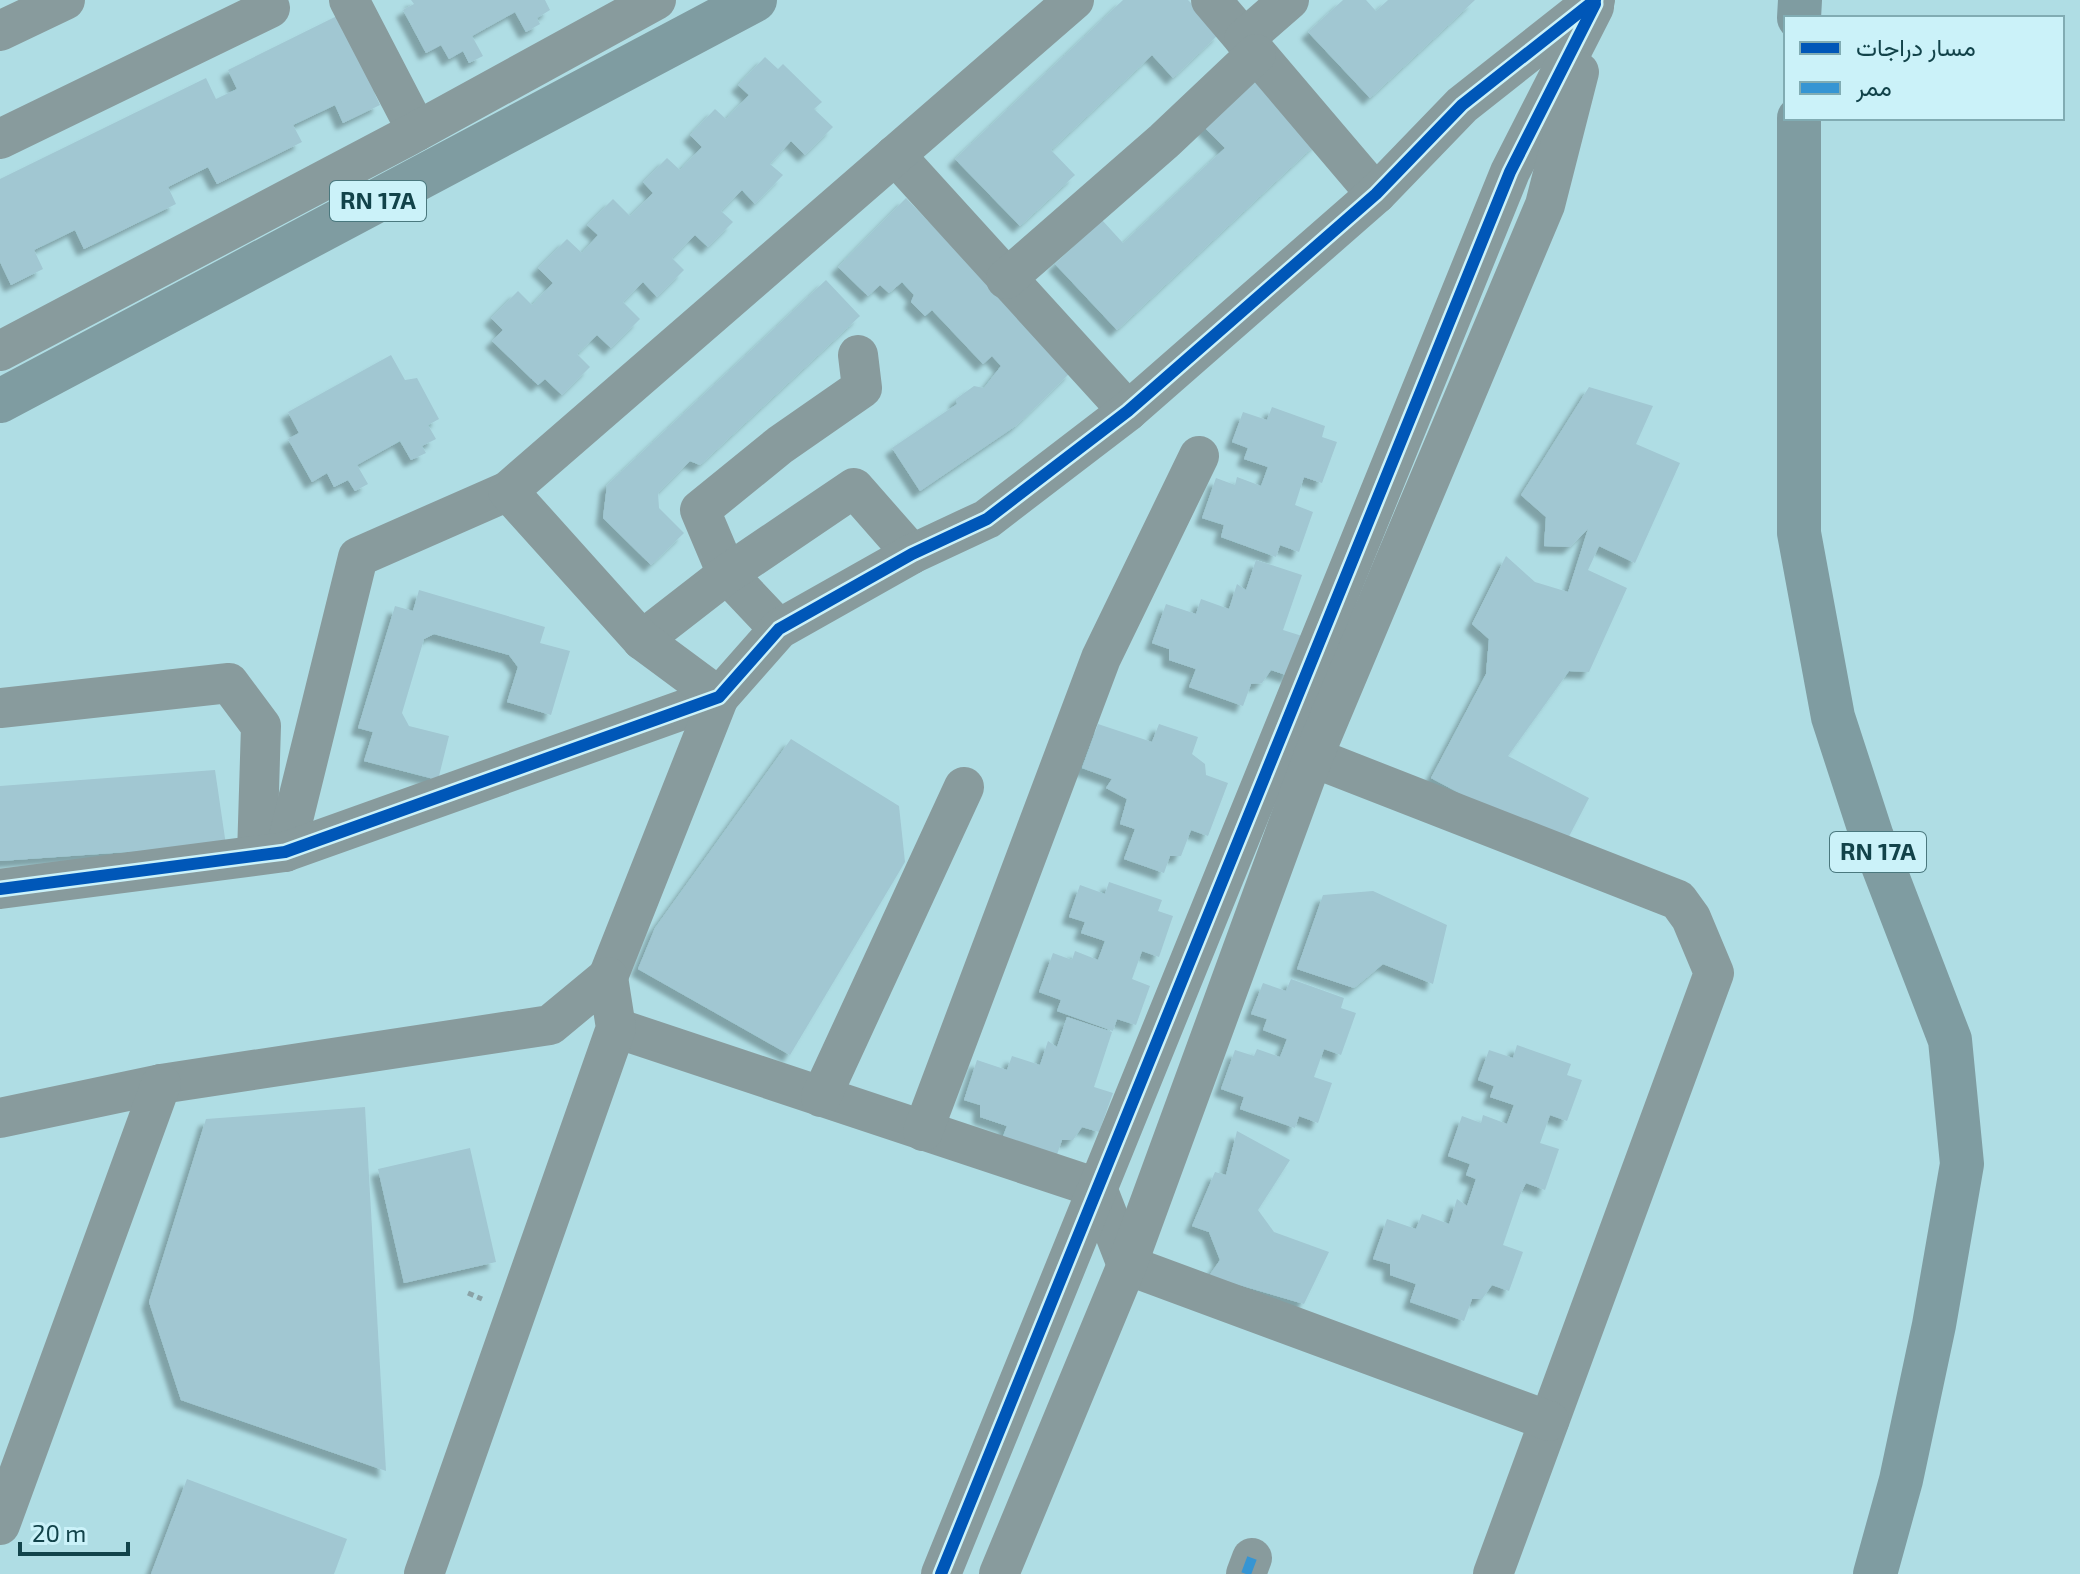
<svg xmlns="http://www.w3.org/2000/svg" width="2080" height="1574" font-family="'Exo 2',Vazirmatn,sans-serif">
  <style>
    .building { fill: #a1c7d2; filter: url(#shadow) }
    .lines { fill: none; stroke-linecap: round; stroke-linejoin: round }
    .path { stroke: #8aa2a6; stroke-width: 5; stroke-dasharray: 6 4; stroke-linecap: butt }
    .minor { stroke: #889b9d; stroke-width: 40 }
    .major { stroke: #7f9ca1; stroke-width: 44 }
    .quiet { stroke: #3695d3; stroke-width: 10; stroke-dasharray: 20 10; stroke-linecap: butt }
    .cycleway-casing { stroke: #cbf2f9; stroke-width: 17 }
    .cycleway { stroke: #0057b8; stroke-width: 12 }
    .labels { text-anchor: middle; stroke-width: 7; stroke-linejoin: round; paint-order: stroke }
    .shield { fill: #cbf2f9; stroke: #4a787e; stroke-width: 2 }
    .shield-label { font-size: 24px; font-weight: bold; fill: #12434a }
  </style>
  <defs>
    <filter id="shadow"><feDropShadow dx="-7" dy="7" stdDeviation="2" flood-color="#0004"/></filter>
  </defs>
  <rect width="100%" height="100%" fill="#afdde4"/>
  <!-- building -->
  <g class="building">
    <path d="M 411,0 L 545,0 L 550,10 L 537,18 L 540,24 L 526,32 L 515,12 L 472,36 L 483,56 L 469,63 L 463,51 L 449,59 L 441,45 L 426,53 L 403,10 L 414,4 Z"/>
    <path d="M 1123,0 L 1188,0 L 1220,33 L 1173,78 L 1152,55 L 1051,150 L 1075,175 L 1020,226 L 955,159 Z"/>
    <path d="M 1343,0 L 1366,0 L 1376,11 L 1388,0 L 1475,0 L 1370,98 L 1308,32 Z"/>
    <path d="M 341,14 L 387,83 L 373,90 L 380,105 L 343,123 L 335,105 L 293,125 L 302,142 L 217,184 L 208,167 L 168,187 L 176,204 L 84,249 L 75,230 L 34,250 L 43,269 L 11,285 L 0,262 L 0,179 L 206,78 L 216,99 L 237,89 L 228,70 Z"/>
    <path d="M 765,57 L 778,69 L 783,64 L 822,102 L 814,109 L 833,127 L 805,155 L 791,141 L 770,164 L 783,175 L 755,204 L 742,190 L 721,211 L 733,222 L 708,247 L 695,235 L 672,258 L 684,270 L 657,297 L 643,282 L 623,302 L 640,319 L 611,348 L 597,335 L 577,354 L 590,367 L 562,395 L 545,379 L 538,385 L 492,341 L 503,330 L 491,318 L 518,291 L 532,305 L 553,283 L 538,268 L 567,239 L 582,253 L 598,235 L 587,225 L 613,199 L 630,216 L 653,193 L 643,182 L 667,158 L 680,170 L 702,147 L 690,135 L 715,109 L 726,119 L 749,95 L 738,85 Z"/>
    <path d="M 1257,72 L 1320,140 L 1117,330 L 1055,264 L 1102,220 L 1123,243 L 1225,148 L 1201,124 Z"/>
    <path d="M 906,198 L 1072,371 L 1017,425 L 920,491 L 892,448 L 957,404 L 956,399 L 974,386 L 984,388 L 1001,366 L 992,356 L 983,364 L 932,310 L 925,316 L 911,302 L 914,295 L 902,282 L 889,293 L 880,285 L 868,296 L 838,267 Z"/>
    <path d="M 826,280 L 860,316 L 700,465 L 690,461 L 658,493 L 659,508 L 684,533 L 651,565 L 603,518 L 607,485 Z"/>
    <path d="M 391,355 L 405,380 L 417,378 L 439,419 L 428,425 L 436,439 L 422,446 L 426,453 L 411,460 L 400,441 L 357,465 L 368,484 L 355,491 L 348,480 L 334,487 L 327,473 L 312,482 L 288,439 L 299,433 L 288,412 Z"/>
    <path d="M 1589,387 L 1653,406 L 1636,444 L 1680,463 L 1635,563 L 1599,546 L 1588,570 L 1627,588 L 1589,672 L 1569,671 L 1508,756 L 1589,798 L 1563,848 L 1431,778 L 1486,674 L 1489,639 L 1472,624 L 1506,556 L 1535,582 L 1568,592 L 1588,529 L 1570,547 L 1544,546 L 1546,517 L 1521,495 Z"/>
    <path d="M 1272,407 L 1325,426 L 1322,437 L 1337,442 L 1322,483 L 1304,477 L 1295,505 L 1313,512 L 1299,552 L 1280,545 L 1276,557 L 1221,537 L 1224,525 L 1202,518 L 1216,478 L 1235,485 L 1237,477 L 1261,486 L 1268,467 L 1244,459 L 1248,448 L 1232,442 L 1243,412 L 1267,420 Z"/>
    <path d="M 1256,560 L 1302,575 L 1283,630 L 1302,636 L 1289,676 L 1271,670 L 1262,683 L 1251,684 L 1243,706 L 1189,687 L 1196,669 L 1169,660 L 1169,649 L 1152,643 L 1166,604 L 1196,614 L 1201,599 L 1229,609 L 1237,584 L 1246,590 Z"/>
    <path d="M 419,590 L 545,627 L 540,643 L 570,651 L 551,715 L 507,702 L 518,667 L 509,655 L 434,634 L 424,639 L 402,713 L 409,726 L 449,736 L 438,780 L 364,761 L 373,732 L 358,728 L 395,606 L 413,611 Z"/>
    <path d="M 1098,724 L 1152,742 L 1159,724 L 1198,737 L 1192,754 L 1205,764 L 1206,775 L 1228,783 L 1208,836 L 1191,830 L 1181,856 L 1170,856 L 1164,873 L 1124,859 L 1135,829 L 1120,824 L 1127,799 L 1106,788 L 1112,779 L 1082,768 Z"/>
    <path d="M 791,739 L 899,806 L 905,862 L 790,1055 L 638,969 L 655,928 Z"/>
    <path d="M 215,770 L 226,845 L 0,861 L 0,786 Z"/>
    <path d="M 1109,882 L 1162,900 L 1158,911 L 1173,916 L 1159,957 L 1142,951 L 1132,979 L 1150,986 L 1136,1025 L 1117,1019 L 1113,1031 L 1057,1011 L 1061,1000 L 1039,992 L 1053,953 L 1072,960 L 1075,951 L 1098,960 L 1105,941 L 1081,933 L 1085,922 L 1069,917 L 1080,885 L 1105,894 Z"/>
    <path d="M 1373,891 L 1447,925 L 1433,984 L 1383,964 L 1354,988 L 1297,969 L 1323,895 Z"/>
    <path d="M 1291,979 L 1344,998 L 1341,1008 L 1356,1013 L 1341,1055 L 1324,1049 L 1314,1077 L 1332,1083 L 1318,1123 L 1299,1116 L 1295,1128 L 1240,1109 L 1244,1097 L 1221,1089 L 1235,1050 L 1254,1056 L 1257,1049 L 1280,1057 L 1287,1039 L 1263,1030 L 1267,1019 L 1251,1014 L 1263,983 L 1286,991 Z"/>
    <path d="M 1067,1017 L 1112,1032 L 1094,1087 L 1113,1093 L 1099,1132 L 1082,1127 L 1073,1140 L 1062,1140 L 1054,1163 L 1000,1144 L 1007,1126 L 980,1117 L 980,1105 L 964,1100 L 977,1060 L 1007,1070 L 1012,1056 L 1040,1065 L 1048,1041 L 1057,1047 Z"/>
    <path d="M 1517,1045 L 1571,1064 L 1567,1075 L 1582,1080 L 1567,1121 L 1550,1115 L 1540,1143 L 1559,1149 L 1545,1190 L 1526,1183 L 1520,1195 L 1503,1245 L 1523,1252 L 1509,1291 L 1492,1285 L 1482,1299 L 1472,1299 L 1464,1321 L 1410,1302 L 1416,1284 L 1390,1275 L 1390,1264 L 1373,1259 L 1387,1219 L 1416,1229 L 1422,1214 L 1449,1224 L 1457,1199 L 1467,1206 L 1476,1179 L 1466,1175 L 1470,1164 L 1448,1156 L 1462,1116 L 1481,1123 L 1483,1115 L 1507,1124 L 1514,1105 L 1490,1097 L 1494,1086 L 1478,1080 L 1489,1050 L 1513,1058 Z"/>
    <path d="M 365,1107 L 386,1471 L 181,1400 L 149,1302 L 206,1119 Z"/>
    <path d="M 1237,1131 L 1290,1160 L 1258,1210 L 1274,1232 L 1329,1252 L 1304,1304 L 1209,1276 L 1220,1260 L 1209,1232 L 1192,1226 L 1215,1172 L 1226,1175 Z"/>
    <path d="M 470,1148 L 496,1262 L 404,1283 L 378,1169 Z"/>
    <path d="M 187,1479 L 347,1539 L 334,1574 L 151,1574 Z"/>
  </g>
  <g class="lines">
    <!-- path -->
    <path class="path" d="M 468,1293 L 482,1299"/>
    <!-- minor -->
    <g class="minor">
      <path d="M 349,0 L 417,131"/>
      <path d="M 1211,0 L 1376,194"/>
      <path d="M 0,31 L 65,0"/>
      <path d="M 1244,39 L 1289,0"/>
      <path d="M 0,139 L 270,8"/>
      <path d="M 895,155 L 1128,411"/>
      <path d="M 1006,279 L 1164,141 L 1256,54"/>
      <path d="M 0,351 L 408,136 L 656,0"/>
      <path d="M 779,629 L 727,574 L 700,510 L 780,445 L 862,388 L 858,355"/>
      <path d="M 642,640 L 727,574 L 854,488 L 912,554"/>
      <path d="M 0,708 L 229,683 L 261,726 L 257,855"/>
      <path d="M 1289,748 L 1678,900 L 1691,918 L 1714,973 L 1493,1574"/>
      <path d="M 285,852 L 358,557 L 508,491"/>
      <path d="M 0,889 L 285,852 L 719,697 L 779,629 L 912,554 L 987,519 L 1128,411 L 1376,194 L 1462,105 L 1595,0"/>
      <path d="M 608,977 L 719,697 L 642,640 L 508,491 L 1074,0"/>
      <path d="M 616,1028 L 1097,1188 L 1127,1265 L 1549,1421"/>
      <path d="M 821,1097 L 964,787"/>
      <path d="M 0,1118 L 161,1084 L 550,1025 L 608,977 L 616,1028 L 424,1574"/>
      <path d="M 923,1131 L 1101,658 L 1199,456"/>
      <path d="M 0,1525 L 161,1084"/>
      <path d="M 941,1574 L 1510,172 L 1594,7"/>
      <path d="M 999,1574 L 1127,1265 L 1313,757 L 1545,205 L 1579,72"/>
      <path d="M 1246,1574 L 1252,1558"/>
    </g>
    <!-- major -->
    <g class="major">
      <path d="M 1799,18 L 1800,0"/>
      <path d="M 1799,118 L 1799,533 L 1833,717 L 1872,837 L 1950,1040 L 1962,1164 L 1934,1325 L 1901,1480 L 1875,1574"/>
      <path d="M 0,401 L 755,0"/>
    </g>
    <!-- quiet -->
    <path class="quiet" d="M 1246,1574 L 1252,1558"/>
    <!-- cycleway casing -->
    <g class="cycleway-casing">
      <g id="cycleway">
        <path d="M 0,889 L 285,852 L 719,697 L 779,629 L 912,554 L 987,519 L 1128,411 L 1376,194 L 1462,105 L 1595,0"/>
        <path d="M 941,1574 L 1510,172 L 1595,4"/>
      </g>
    </g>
    <!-- cycleway -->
    <use href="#cycleway" class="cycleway"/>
  </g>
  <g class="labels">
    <!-- shield labels -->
    <g class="shield">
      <rect x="330" y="181" width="96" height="40" rx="6"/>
      <rect x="1830" y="832" width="96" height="40" rx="6"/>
    </g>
    <g class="shield-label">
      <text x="378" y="209">RN 17A</text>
      <text x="1878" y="860">RN 17A</text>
    </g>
  </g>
  <!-- legend -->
  <rect x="1784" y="16" width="280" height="104" fill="#cbf2f9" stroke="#81acb3" stroke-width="2"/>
  <rect x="1800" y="42" width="40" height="12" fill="#0057b8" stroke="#81acb3" stroke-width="2"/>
  <text x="1856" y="56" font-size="24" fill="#12434a">مسار دراجات</text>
  <rect x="1800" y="82" width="40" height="12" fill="#3695d3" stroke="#81acb3" stroke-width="2"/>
  <text x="1856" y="96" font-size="24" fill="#12434a">ممر</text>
  <!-- scale -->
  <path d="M20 1542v12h108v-12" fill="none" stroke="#12434a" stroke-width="4"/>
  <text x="32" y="1542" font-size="24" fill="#12434a" stroke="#cbf2f9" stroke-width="6" paint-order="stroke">20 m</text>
</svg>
